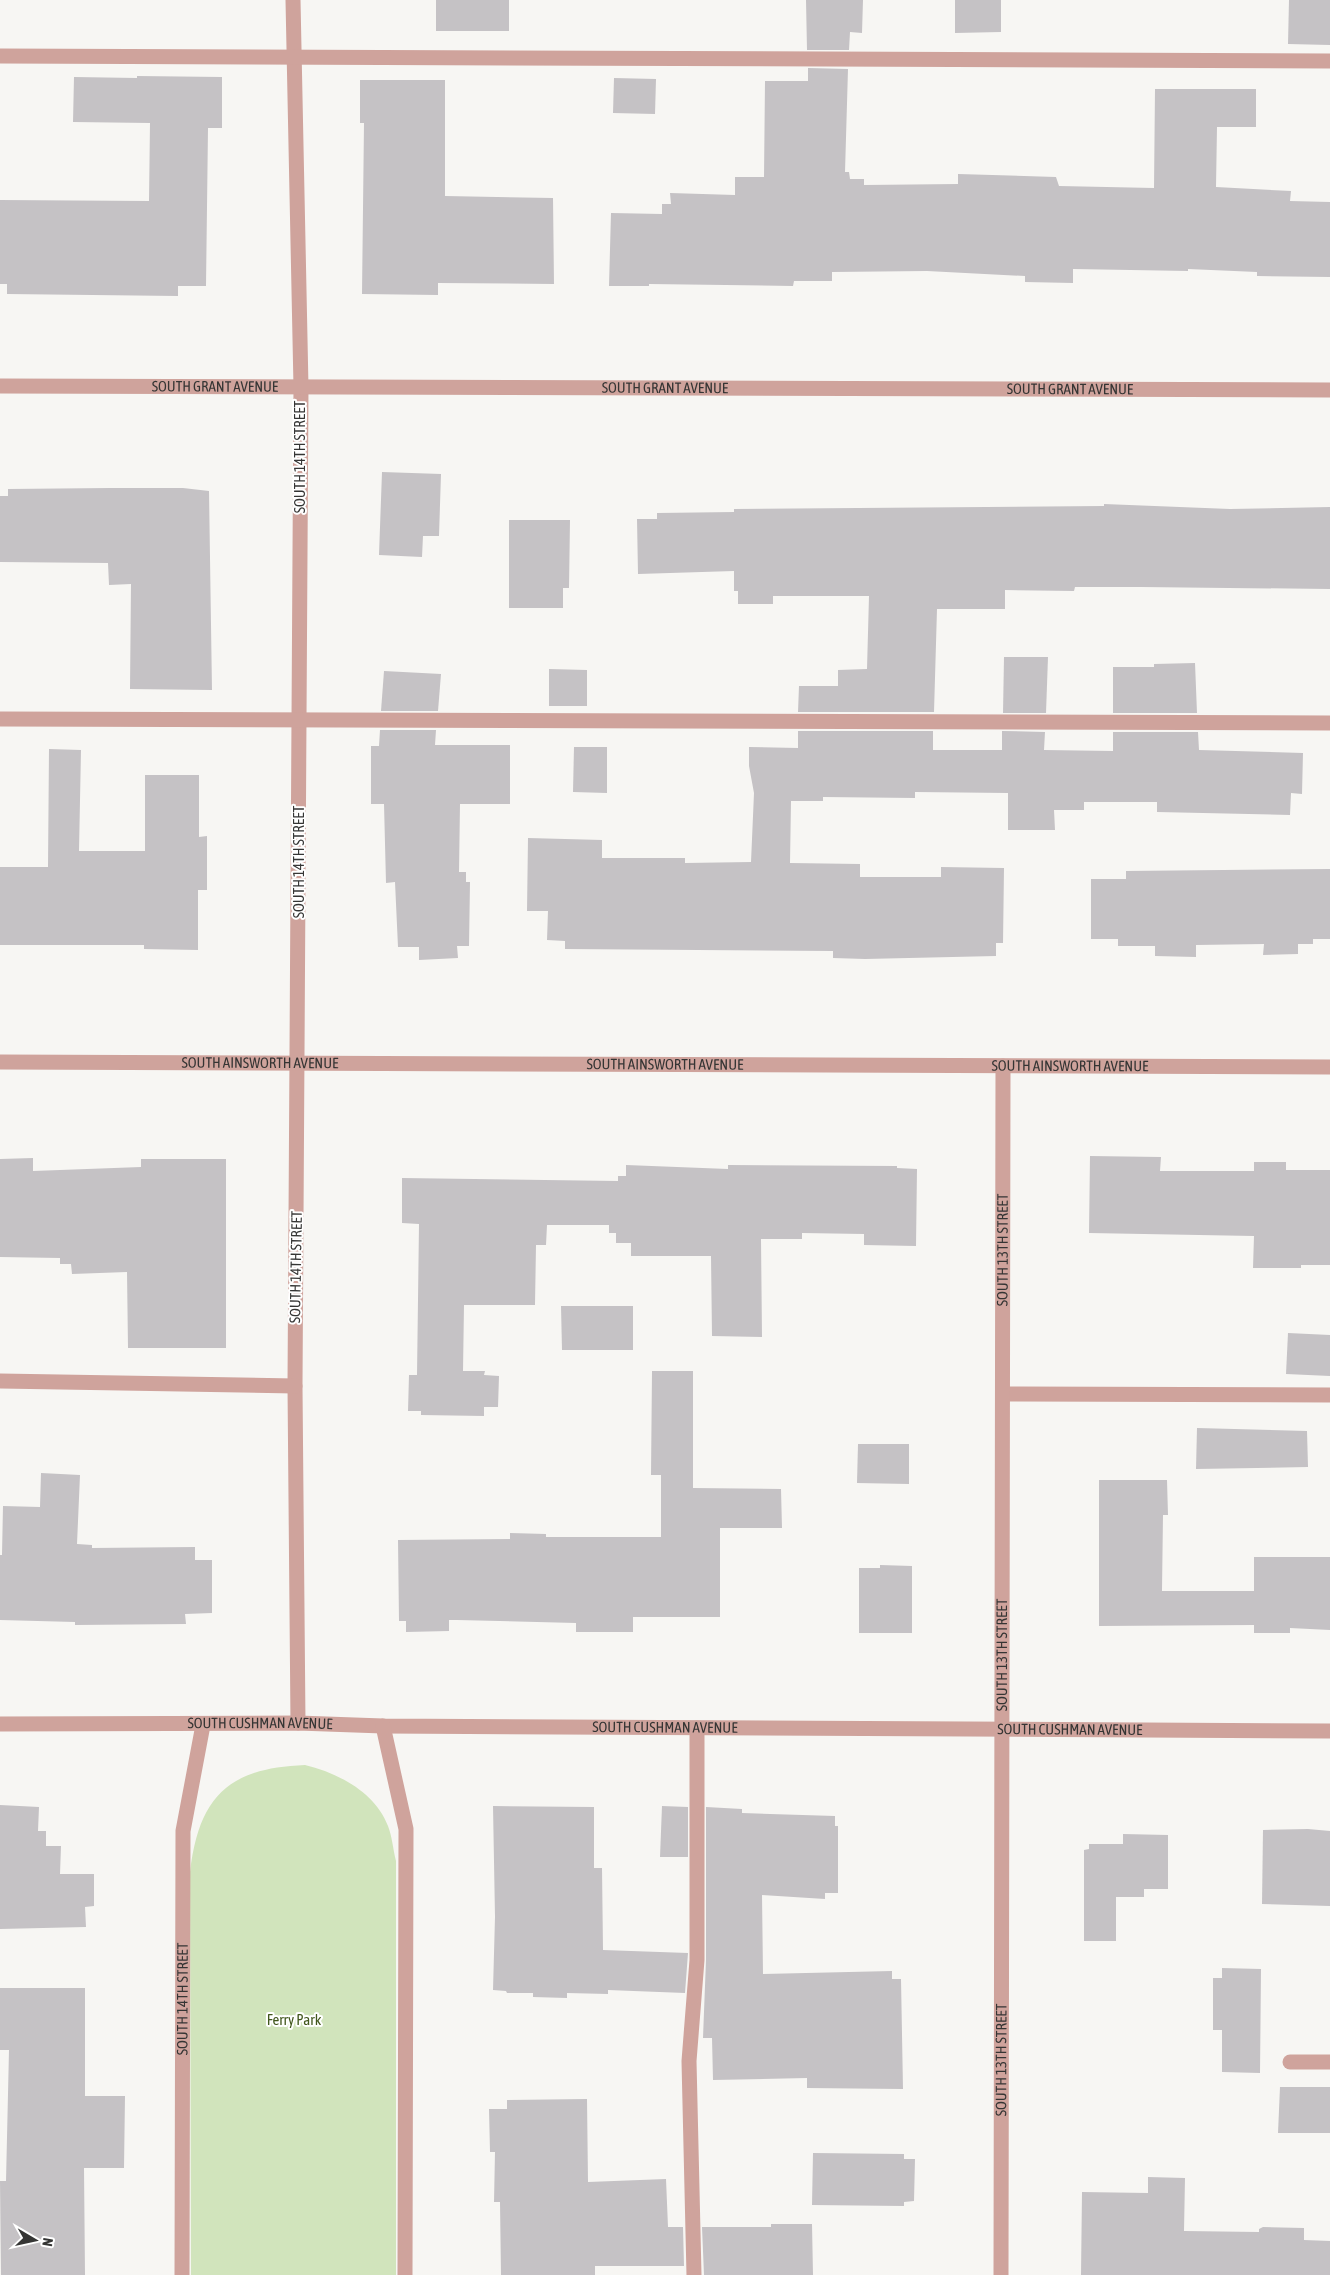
<svg xmlns="http://www.w3.org/2000/svg" width="1330" height="2275" font-family="'Asap Condensed',sans-serif">
  <style>
    .green { fill: #d1e4bc }
    .building { fill: #c5c2c5 }
    .lines { fill: none; stroke-linecap: round; stroke-linejoin: round }
    .minor { stroke: #cfa39c; stroke-width: 15 }
    .labels { text-anchor: middle; stroke-width: 4; stroke-linejoin: round; paint-order: stroke }
    .street-label { font-size: 15px; fill: #353534; stroke: #fff }
    .park-label { font-size: 15px; fill: #41571d; stroke: #fff }
  </style>
  <rect width="100%" height="100%" fill="#f7f6f3"/>
  <!-- green -->
  <path class="green" d="M 305,1765 C 338,1773 375,1792 388,1826 C 392,1836 393,1849 396,1861 L 396,2275 L 191,2275 L 190,1872 C 199,1796 229,1768 305,1765 Z"/>
  <!-- building -->
  <g class="building">
    <rect x="436" y="0" width="73" height="31"/>
    <path d="M 806,0 L 863,0 L 862,33 L 850,32 L 849,50 L 807,50 Z"/>
    <path d="M 955,0 L 1001,0 L 1001,32 L 955,33 Z"/>
    <path d="M 1289,0 L 1330,0 L 1330,45 L 1288,44 Z"/>
    <path d="M 808,68 L 848,69 L 845,172 L 849,172 L 850,179 L 864,179 L 864,185 L 958,184 L 958,174 L 1056,177 L 1059,186 L 1154,188 L 1155,89 L 1256,89 L 1256,127 L 1217,127 L 1216,187 L 1291,191 L 1290,201 L 1330,202 L 1330,277 L 1257,276 L 1257,272 L 1188,269 L 1188,271 L 1073,269 L 1073,283 L 1025,282 L 1025,276 L 927,271 L 832,272 L 832,281 L 794,281 L 793,286 L 649,284 L 649,286 L 609,286 L 611,213 L 662,214 L 662,204 L 671,204 L 670,193 L 735,195 L 735,177 L 764,177 L 765,81 L 808,81 Z"/>
    <path d="M 137,76 L 222,77 L 222,128 L 208,128 L 206,286 L 178,286 L 178,296 L 7,294 L 7,284 L 0,284 L 0,200 L 149,201 L 150,123 L 73,122 L 74,77 L 137,78 Z"/>
    <path d="M 614,78 L 656,79 L 655,114 L 613,113 Z"/>
    <path d="M 360,80 L 445,80 L 445,196 L 553,198 L 554,284 L 438,283 L 438,295 L 362,294 L 364,123 L 360,123 Z"/>
    <path d="M 382,472 L 441,474 L 439,536 L 423,536 L 422,557 L 379,555 Z"/>
    <path d="M 110,488 L 183,488 L 209,491 L 212,690 L 130,689 L 131,584 L 109,585 L 108,563 L 0,562 L 0,496 L 8,496 L 8,489 Z"/>
    <path d="M 1104,504 L 1230,509 L 1330,507 L 1330,589 L 1141,587 L 1075,587 L 1074,591 L 1005,590 L 1005,609 L 937,609 L 934,712 L 798,712 L 799,686 L 838,686 L 838,670 L 867,669 L 869,596 L 773,596 L 773,604 L 738,604 L 738,591 L 734,591 L 734,571 L 638,574 L 637,519 L 657,519 L 657,513 L 734,512 L 734,509 L 1104,506 Z"/>
    <path d="M 509,520 L 570,520 L 569,588 L 563,588 L 563,608 L 509,608 Z"/>
    <path d="M 1004,657 L 1048,657 L 1046,713 L 1003,713 Z"/>
    <path d="M 1195,663 L 1197,713 L 1113,713 L 1113,667 L 1154,667 L 1154,664 Z"/>
    <path d="M 549,669 L 587,670 L 587,706 L 549,706 Z"/>
    <path d="M 384,671 L 441,674 L 438,711 L 381,711 Z"/>
    <path d="M 380,730 L 436,730 L 435,745 L 510,745 L 510,804 L 460,804 L 459,872 L 466,872 L 466,882 L 470,882 L 469,946 L 457,946 L 458,958 L 419,960 L 419,947 L 398,947 L 395,882 L 386,883 L 384,804 L 371,804 L 371,746 L 379,746 Z"/>
    <path d="M 798,731 L 933,731 L 933,750 L 1002,750 L 1002,731 L 1045,732 L 1044,750 L 1113,751 L 1113,732 L 1198,732 L 1199,750 L 1303,753 L 1302,794 L 1291,793 L 1290,815 L 1157,812 L 1157,802 L 1084,802 L 1084,810 L 1054,810 L 1055,830 L 1008,830 L 1008,793 L 915,792 L 915,798 L 823,797 L 823,801 L 791,801 L 790,863 L 860,864 L 860,877 L 941,877 L 941,867 L 1004,868 L 1003,943 L 996,943 L 996,956 L 865,959 L 833,958 L 833,951 L 565,949 L 565,941 L 547,940 L 548,911 L 527,911 L 528,838 L 602,840 L 602,858 L 685,858 L 685,863 L 751,862 L 754,793 L 749,766 L 749,747 L 798,748 Z"/>
    <path d="M 574,747 L 607,747 L 607,793 L 573,792 Z"/>
    <path d="M 49,749 L 81,750 L 79,851 L 145,851 L 145,775 L 199,775 L 199,837 L 207,836 L 207,890 L 198,890 L 198,950 L 144,949 L 144,945 L 0,945 L 0,867 L 48,867 Z"/>
    <path d="M 1330,869 L 1330,939 L 1313,939 L 1313,944 L 1298,944 L 1298,954 L 1263,955 L 1264,944 L 1196,945 L 1196,957 L 1155,956 L 1155,946 L 1118,946 L 1118,939 L 1091,939 L 1091,879 L 1126,879 L 1126,871 Z"/>
    <path d="M 1090,1156 L 1161,1157 L 1160,1171 L 1254,1171 L 1254,1162 L 1286,1162 L 1286,1170 L 1330,1170 L 1330,1265 L 1301,1265 L 1301,1268 L 1253,1268 L 1254,1236 L 1089,1233 Z"/>
    <path d="M 33,1158 L 33,1171 L 141,1167 L 141,1159 L 226,1159 L 226,1348 L 128,1348 L 127,1272 L 72,1274 L 71,1264 L 60,1264 L 60,1258 L 0,1257 L 0,1159 Z"/>
    <path d="M 626,1165 L 728,1169 L 728,1165 L 897,1166 L 897,1168 L 917,1169 L 916,1246 L 864,1245 L 864,1234 L 802,1233 L 802,1239 L 761,1239 L 762,1337 L 712,1336 L 711,1256 L 631,1256 L 631,1243 L 616,1243 L 616,1233 L 609,1233 L 609,1225 L 547,1225 L 546,1245 L 536,1245 L 535,1305 L 464,1305 L 463,1371 L 485,1371 L 484,1375 L 499,1376 L 498,1407 L 484,1407 L 484,1416 L 421,1415 L 421,1411 L 408,1411 L 409,1375 L 417,1375 L 419,1224 L 402,1223 L 402,1178 L 618,1181 L 618,1176 L 626,1176 Z"/>
    <path d="M 561,1306 L 633,1306 L 633,1350 L 562,1350 Z"/>
    <path d="M 1288,1333 L 1330,1335 L 1330,1376 L 1286,1374 Z"/>
    <path d="M 652,1371 L 693,1371 L 693,1488 L 781,1489 L 782,1528 L 720,1528 L 720,1617 L 633,1617 L 633,1632 L 576,1632 L 576,1623 L 457,1620 L 449,1620 L 449,1631 L 406,1632 L 406,1621 L 399,1621 L 398,1540 L 510,1539 L 510,1533 L 546,1534 L 546,1537 L 661,1537 L 661,1475 L 651,1475 Z"/>
    <path d="M 1197,1428 L 1307,1431 L 1308,1467 L 1196,1469 Z"/>
    <path d="M 858,1444 L 909,1444 L 909,1484 L 857,1483 Z"/>
    <path d="M 41,1473 L 80,1475 L 77,1544 L 92,1545 L 92,1548 L 195,1547 L 195,1560 L 212,1560 L 212,1613 L 185,1614 L 186,1624 L 75,1625 L 75,1622 L 0,1620 L 0,1555 L 2,1555 L 3,1506 L 40,1507 Z"/>
    <path d="M 1099,1480 L 1167,1480 L 1168,1515 L 1163,1515 L 1162,1591 L 1254,1591 L 1254,1557 L 1330,1557 L 1330,1630 L 1290,1628 L 1290,1633 L 1254,1633 L 1254,1625 L 1099,1626 Z"/>
    <path d="M 880,1565 L 912,1566 L 912,1633 L 859,1633 L 859,1568 L 880,1568 Z"/>
    <path d="M 0,1805 L 39,1807 L 38,1831 L 46,1831 L 46,1846 L 61,1846 L 60,1874 L 94,1874 L 94,1906 L 85,1907 L 86,1927 L 0,1929 Z"/>
    <path d="M 493,1806 L 594,1807 L 594,1868 L 602,1868 L 603,1950 L 688,1953 L 685,1993 L 608,1990 L 608,1994 L 567,1993 L 567,1998 L 533,1997 L 533,1993 L 507,1993 L 506,1991 L 493,1990 L 495,1917 Z"/>
    <path d="M 662,1806 L 688,1807 L 688,1857 L 660,1857 Z"/>
    <path d="M 706,1807 L 742,1809 L 742,1813 L 835,1816 L 835,1826 L 838,1826 L 838,1893 L 825,1893 L 825,1899 L 762,1895 L 763,1974 L 892,1971 L 892,1979 L 901,1979 L 903,2089 L 807,2088 L 807,2078 L 713,2080 L 712,2038 L 703,2038 L 706,1960 Z"/>
    <path d="M 1308,1829 L 1330,1831 L 1330,1906 L 1262,1904 L 1263,1830 Z"/>
    <path d="M 1123,1834 L 1168,1835 L 1168,1889 L 1144,1889 L 1144,1897 L 1116,1897 L 1116,1941 L 1084,1941 L 1084,1850 L 1089,1849 L 1089,1844 L 1123,1844 Z"/>
    <path d="M 1222,1968 L 1261,1969 L 1260,2073 L 1222,2072 L 1222,2030 L 1213,2030 L 1213,1978 L 1222,1978 Z"/>
    <path d="M 0,1988 L 85,1988 L 85,2096 L 125,2096 L 124,2168 L 84,2168 L 85,2275 L 1,2275 L 0,2181 L 6,2181 L 9,2050 L 0,2050 Z"/>
    <path d="M 1280,2087 L 1330,2087 L 1330,2133 L 1278,2133 Z"/>
    <path d="M 587,2099 L 588,2182 L 666,2179 L 668,2227 L 683,2227 L 684,2266 L 595,2266 L 595,2275 L 501,2275 L 500,2202 L 494,2202 L 495,2152 L 490,2152 L 489,2109 L 507,2109 L 507,2100 Z"/>
    <path d="M 813,2153 L 904,2154 L 904,2159 L 915,2159 L 914,2201 L 904,2202 L 904,2206 L 812,2205 Z"/>
    <path d="M 1148,2177 L 1185,2178 L 1184,2231 L 1259,2232 L 1259,2229 L 1263,2227 L 1304,2228 L 1304,2240 L 1330,2241 L 1330,2275 L 1081,2275 L 1082,2192 L 1148,2193 Z"/>
    <path d="M 771,2224 L 812,2224 L 813,2275 L 704,2275 L 702,2227 L 771,2227 Z"/>
  </g>
  <g class="lines">
    <!-- minor -->
    <g class="minor">
      <path d="M 293,0 L 301,387 L 295,1386 L 298,1723"/>
      <path d="M 0,56 L 1330,61"/>
      <path id="s1" d="M 0,386 L 1330,390"/>
      <path d="M 0,719 L 1330,723"/>
      <path id="s2" d="M 0,1062 L 1330,1067"/>
      <path d="M 0,1381 L 295,1386"/>
      <path d="M 1003,1394 L 1330,1395"/>
      <path id="s3" d="M 0,1724 L 298,1723 L 383,1726 L 1330,1731"/>
      <path d="M 383,1726 L 406,1829 L 405,2275"/>
      <path d="M 1290,2062 L 1330,2062"/>
      <path id="s4" d="M 182,2275 L 183,1831 L 203,1725"/>
      <path d="M 694,2275 L 689,2061 L 697,1960 L 697,1728"/>
      <path id="s5" d="M 1001,2275 L 1003,1066"/>
    </g>
  </g>
  <g class="labels">
    <!-- street labels -->
    <g class="street-label">
      <text dy="5" stroke="none"><textPath href="#s1" startOffset="215">SOUTH GRANT AVENUE</textPath></text>
      <text dy="5" stroke="none"><textPath href="#s1" startOffset="665">SOUTH GRANT AVENUE</textPath></text>
      <text dy="5" stroke="none"><textPath href="#s1" startOffset="1070">SOUTH GRANT AVENUE</textPath></text>
      <text transform="translate(300 457) rotate(-90)" y="5">SOUTH 14TH STREET</text>
      <text transform="translate(299 862) rotate(-90)" y="5">SOUTH 14TH STREET</text>
      <text dy="5" stroke="none"><textPath href="#s2" startOffset="260">SOUTH AINSWORTH AVENUE</textPath></text>
      <text dy="5" stroke="none"><textPath href="#s2" startOffset="665">SOUTH AINSWORTH AVENUE</textPath></text>
      <text dy="5" stroke="none"><textPath href="#s2" startOffset="1070">SOUTH AINSWORTH AVENUE</textPath></text>
      <text dy="5" stroke="none"><textPath href="#s5" startOffset="1025">SOUTH 13TH STREET</textPath></text>
      <text transform="translate(296 1267) rotate(-89)" y="5">SOUTH 14TH STREET</text>
      <text dy="5" stroke="none"><textPath href="#s5" startOffset="620">SOUTH 13TH STREET</textPath></text>
      <text dy="5" stroke="none"><textPath href="#s3" startOffset="260">SOUTH CUSHMAN AVENUE</textPath></text>
      <text dy="5" stroke="none"><textPath href="#s3" startOffset="665">SOUTH CUSHMAN AVENUE</textPath></text>
      <text dy="5" stroke="none"><textPath href="#s3" startOffset="1070">SOUTH CUSHMAN AVENUE</textPath></text>
      <text dy="5" stroke="none"><textPath href="#s4" startOffset="276">SOUTH 14TH STREET</textPath></text>
      <text dy="5" stroke="none"><textPath href="#s5" startOffset="215">SOUTH 13TH STREET</textPath></text>
    </g>
    <!-- park labels -->
    <g class="park-label">
      <text x="294" y="2025">Ferry Park</text>
    </g>
  </g>
  <!-- north arrow -->
  <g transform="translate(35 2240) rotate(99)" stroke="#ffffff" stroke-width="4" paint-order="stroke">
  <path d="M0-4L9 19L0 12L-9 19Z" fill="#353534"/>
  <text y="-8" font-size="14" font-weight="bold" text-anchor="middle" fill="#353534">N</text>
  </g>
</svg>
